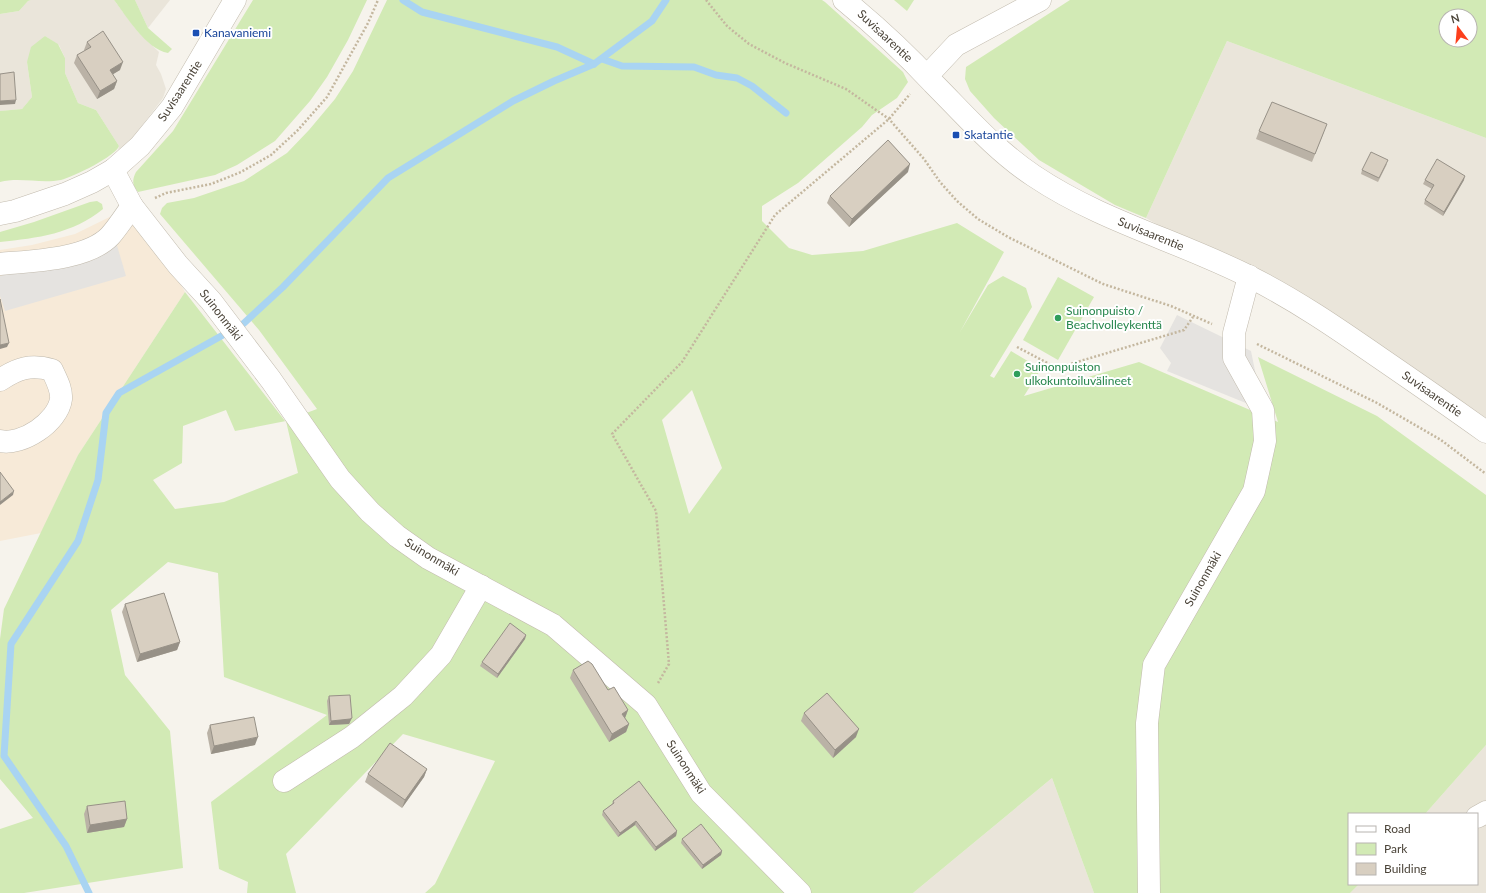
<svg xmlns="http://www.w3.org/2000/svg" width="1486" height="893" font-family="Lato,sans-serif">
  <style>
    .residential { fill: #eae5da }
    .commercial { fill: #f7ead8 }
    .green { fill: #d2eab5; fill-rule: evenodd }
    .parking { fill: #e5e3e0 }
    .lines { fill: none; stroke-linecap: round; stroke-linejoin: round }
    .stream { stroke: #a9d4f2; stroke-width: 7 }
    .minor-casing { stroke: #c2bbae; stroke-width: 23 }
    .path { stroke: #c4b79f; stroke-width: 2.5; stroke-dasharray: 2 2; stroke-linecap: butt }
    .minor { stroke: #fff; stroke-width: 22 }
    .wall { fill: #bab2a6 }
    .shaded-wall { fill: #979187 }
    .building { fill: #d8cfc1; stroke: #979187 }
    .transit-dot { fill: #1a4fb4; stroke: #fff; stroke-width: 1.5 }
    .leisure-dot { fill: #2e9e5b; stroke: #fff; stroke-width: 1.5 }
    .labels { text-anchor: middle; stroke-width: 4; stroke-linejoin: round; paint-order: stroke }
    .transit-label { font-size: 12px; fill: #164399; stroke: #fff; text-anchor: start }
    .street-label { font-size: 12px; fill: #4b4439; stroke: #fff }
    .leisure-label { font-size: 12px; fill: #27864d; stroke: #fff; text-anchor: start }
  </style>
  <rect width="100%" height="100%" fill="#f6f3ec"/>
  <!-- residential -->
  <g class="residential">
    <path d="M 31,0 L 114,0 L 138,32 L 159,52 L 156,65 L 161,74 L 166,89 L 163,98 L 131,140 L 118,150 L 119,146 L 96,110 L 78,103 L 65,73 L 65,58 L 59,45 L 45,36 L 27,62 L 32,97 L 22,109 L 0,111 L 0,14 L 19,11 L 28,1 Z"/>
    <path d="M 135,0 L 170,0 L 148,28 Z"/>
    <path d="M 1227,41 L 1486,138 L 1486,430 L 1345,333 L 1146,218 Z"/>
    <path d="M 1486,745 L 1486,893 L 1350,893 L 1359,884 L 1477,884 L 1477,814 L 1425,814 Z"/>
    <path d="M 1052,778 L 1094,893 L 913,893 Z"/>
  </g>
  <!-- commercial -->
  <path class="commercial" d="M 132,206 L 185,292 L 78,455 L 41,533 L 0,541 L 0,250 L 32,245 L 75,234 Z"/>
  <!-- green -->
  <g class="green">
    <path d="M 0,0 L 31,0 L 28,1 L 19,11 L 0,14 Z"/>
    <path d="M 114,0 L 135,0 L 148,28 L 172,49 L 168,53 C 146,49 127,17 114,0 Z"/>
    <path d="M 253,0 L 367,0 L 348,40 L 327,77 L 310,101 L 275,141 L 237,165 L 215,175 L 138,192 C 132,185 132,180 136,172 L 173,131 Z"/>
    <path d="M 387,0 L 822,0 L 825,2 L 903,72 L 908,82 L 897,98 L 872,115 L 862,127 L 798,183 L 762,206 L 762,221 L 789,248 L 812,255 L 863,251 L 957,223 L 1004,252 L 960,332 L 988,285 L 1003,276 L 1026,288 L 1032,307 L 990,376 L 994,378 L 1011,351 L 1041,369 L 1024,396 L 1139,362 L 1278,422 L 1258,357 L 1377,416 L 1486,495 L 1486,745 L 1425,814 L 1349,814 L 1349,884 L 1359,884 L 1350,893 L 1094,893 L 1052,778 L 913,893 L 425,893 L 435,884 L 495,761 L 403,734 L 286,854 L 296,893 L 247,893 L 248,882 L 219,869 L 211,802 L 327,715 L 224,677 L 218,573 L 168,562 L 111,610 L 125,675 L 170,731 L 183,868 L 24,893 L 0,893 L 0,829 L 33,818 L 0,779 L 0,639 L 4,609 L 78,455 L 185,292 L 285,421 L 317,409 L 259,330 L 160,214 L 162,208 L 167,203 L 194,198 L 244,181 L 287,153 L 309,130 L 335,99 L 353,71 ZM 692,390 L 722,468 L 689,514 L 662,420 ZM 226,410 L 235,431 L 286,421 L 298,473 L 224,502 L 175,509 L 153,480 L 182,463 L 183,426 Z"/>
    <path d="M 894,0 L 914,0 L 907,11 Z"/>
    <path d="M 1070,0 L 1486,0 L 1486,138 L 1227,41 L 1146,218 L 1115,205 L 1039,160 L 994,118 L 970,91 L 965,79 L 966,67 ZM 1446,16 L 1470,16 L 1470,40 L 1446,40 Z"/>
    <path d="M 45,36 L 58,44 L 65,58 L 65,73 L 78,103 L 96,110 L 119,146 C 116,156 73,177 61,180 C 41,184 20,177 0,182 L 0,111 L 22,109 L 32,97 L 27,62 L 31,47 Z"/>
    <path d="M 97,201 L 102,204 L 103,209 C 72,234 38,238 0,242 L 0,232 L 34,222 L 90,202 Z"/>
    <path d="M 1058,277 L 1094,297 L 1058,360 L 1023,340 Z"/>
  </g>
  <!-- parking -->
  <g class="parking">
    <path d="M 116,242 L 126,276 L 5,311 L 0,296 L 0,276 Z"/>
    <path d="M 1177,315 L 1251,351 L 1263,410 L 1167,371 L 1171,363 L 1160,348 Z"/>
  </g>
  <g class="lines">
    <!-- stream -->
    <g class="stream">
      <path d="M 403,0 L 422,12 L 557,47 L 594,64"/>
      <path d="M 602,59 L 622,66 L 694,67 L 716,75 L 737,78 L 752,86 L 786,113"/>
      <path d="M 243,324 L 283,287 L 388,178 L 513,101 L 554,81 L 594,64 L 652,21 L 666,0"/>
      <path d="M 89,893 L 66,846 L 4,756 L 11,644 L 78,541 L 98,480 L 106,413 L 119,393 L 223,335"/>
    </g>
    <!-- minor casing -->
    <g class="minor-casing">
      <g id="minor">
        <path d="M 844,0 C 876,26 906,54 933,83 C 965,115 996,151 1034,176 C 1101,221 1179,241 1250,277 C 1296,300 1338,329 1380,358 C 1415,382 1451,407 1486,432"/>
        <path d="M 927,76 L 956,45 L 1040,0"/>
        <path d="M 113,170 L 132,206 L 178,265 L 211,301 L 271,380 L 340,479 L 370,512 L 397,536 L 428,558 L 553,625 L 646,705 L 701,793 L 800,893"/>
        <path d="M 0,214 L 15,211 L 65,194 L 92,182 L 113,170 L 140,146 L 172,107 L 235,0"/>
        <path d="M 0,264 C 31,261 87,260 110,236 C 118,227 125,216 132,206"/>
        <path d="M 0,380 C 18,368 31,364 52,370 C 56,379 62,389 61,399 C 58,422 22,446 0,441"/>
        <path d="M 284,781 L 352,737 L 403,696 L 441,655 L 481,586"/>
        <path d="M 1477,817 L 1486,812"/>
        <path d="M 1149,893 L 1147,723 L 1154,665 L 1254,491 L 1265,441 L 1263,410 L 1234,358 L 1234,333 L 1249,276"/>
      </g>
    </g>
    <!-- path -->
    <g class="path">
      <path d="M 706,0 L 727,26 L 749,44 L 785,63 L 846,89 L 889,119 L 924,159 L 940,182 L 957,201 L 978,219 L 1008,237 L 1103,284 L 1171,306 L 1212,324"/>
      <path d="M 155,198 L 166,193 L 211,184 L 241,172 L 271,155 L 298,130 L 327,97 L 368,23 L 378,0"/>
      <path d="M 1257,344 L 1377,403 L 1441,440 L 1486,474"/>
      <path d="M 1017,347 L 1057,368 L 1184,330 L 1193,317"/>
      <path d="M 658,683 L 669,664 L 656,511 L 612,434 L 682,362 L 775,215 L 889,119 L 910,94"/>
    </g>
    <!-- minor -->
    <use href="#minor" class="minor"/>
  </g>
  <!-- wall -->
  <g class="wall">
    <path d="M 87,42 L 120,70 L 112,74 L 117,81 L 114,89 L 97,99 L 74,63 L 77,55 L 85,51 L 84,50 Z"/>
    <path d="M 1259,131 L 1324,132 L 1312,162 L 1256,139 Z"/>
    <path d="M 1387,164 L 1378,182 L 1361,174 L 1362,170 Z"/>
    <path d="M 908,172 L 849,227 L 827,203 L 830,196 Z"/>
    <path d="M 1425,180 L 1464,180 L 1443,216 L 1424,204 L 1425,200 L 1432,189 L 1423,184 Z"/>
    <path d="M 125,604 L 180,642 L 177,650 L 137,662 L 122,612 Z"/>
    <path d="M 526,635 L 525,639 L 497,678 L 480,666 L 482,662 Z"/>
    <path d="M 573,670 L 608,690 L 628,710 L 625,718 L 629,724 L 626,732 L 609,742 L 570,678 Z"/>
    <path d="M 329,696 L 350,722 L 349,724 L 329,725 L 327,701 Z"/>
    <path d="M 804,713 L 856,737 L 833,758 L 801,721 Z"/>
    <path d="M 210,725 L 255,745 L 211,754 L 207,733 Z"/>
    <path d="M 427,769 L 424,777 L 402,808 L 365,782 L 368,774 Z"/>
    <path d="M 613,801 L 677,831 L 676,836 L 655,851 L 635,825 L 618,837 L 602,815 L 603,811 L 612,804 Z"/>
    <path d="M 87,806 L 127,819 L 124,827 L 87,833 L 84,814 Z"/>
    <path d="M 682,839 L 722,851 L 721,855 L 702,869 L 681,843 Z"/>
  </g>
  <!-- shaded-wall -->
  <g class="shaded-wall">
    <path d="M 123,62 L 120,70 L 107,78 L 110,70 Z"/>
    <path d="M 117,81 L 114,89 L 97,99 L 100,91 Z"/>
    <path d="M 16,100 L 15,104 L 0,105 L 0,101 Z"/>
    <path d="M 910,164 L 908,172 L 849,227 L 852,219 Z"/>
    <path d="M 1465,176 L 1464,180 L 1443,216 L 1444,212 Z"/>
    <path d="M 9,343 L 7,347 L 0,349 L 0,345 Z"/>
    <path d="M 14,491 L 13,495 L 0,505 L 0,502 Z"/>
    <path d="M 526,635 L 525,639 L 497,678 L 498,674 Z"/>
    <path d="M 180,642 L 177,650 L 137,662 L 140,654 Z"/>
    <path d="M 628,710 L 625,718 L 622,714 Z"/>
    <path d="M 352,718 L 349,724 L 329,725 L 331,721 Z"/>
    <path d="M 629,724 L 626,732 L 609,742 L 612,734 Z"/>
    <path d="M 859,729 L 856,737 L 833,758 L 835,750 Z"/>
    <path d="M 258,737 L 255,745 L 211,754 L 214,746 Z"/>
    <path d="M 427,769 L 424,777 L 402,808 L 405,800 Z"/>
    <path d="M 127,819 L 124,827 L 87,833 L 90,825 Z"/>
    <path d="M 636,821 L 635,825 L 618,837 L 620,833 Z"/>
    <path d="M 677,831 L 676,836 L 655,851 L 656,847 Z"/>
    <path d="M 722,851 L 721,855 L 702,869 L 703,865 Z"/>
  </g>
  <!-- building -->
  <g class="building">
    <path d="M 103,31 L 123,62 L 110,70 L 117,81 L 100,91 L 77,55 L 91,47 L 87,42 Z"/>
    <path d="M 14,72 L 16,100 L 0,101 L 0,74 Z"/>
    <path d="M 1272,102 L 1327,124 L 1315,154 L 1259,131 Z"/>
    <path d="M 888,140 L 910,164 L 852,219 L 830,196 Z"/>
    <path d="M 1371,152 L 1388,160 L 1379,178 L 1362,170 Z"/>
    <path d="M 1437,159 L 1465,176 L 1444,212 L 1425,200 L 1434,185 L 1425,180 Z"/>
    <path d="M 0,299 L 9,343 L 0,345 Z"/>
    <path d="M 0,472 L 14,491 L 0,502 Z"/>
    <path d="M 164,593 L 180,642 L 140,654 L 125,604 Z"/>
    <path d="M 510,623 L 526,635 L 498,674 L 482,662 Z"/>
    <path d="M 588,661 L 592,664 L 608,690 L 614,687 L 628,710 L 622,714 L 629,724 L 612,734 L 573,670 Z"/>
    <path d="M 827,693 L 859,729 L 835,750 L 804,713 Z"/>
    <path d="M 350,695 L 352,718 L 350,719 L 331,721 L 329,696 Z"/>
    <path d="M 254,717 L 258,737 L 214,746 L 210,725 Z"/>
    <path d="M 390,743 L 427,769 L 405,800 L 368,774 Z"/>
    <path d="M 639,781 L 677,831 L 656,847 L 636,821 L 620,833 L 603,811 L 614,803 L 613,801 Z"/>
    <path d="M 125,801 L 127,819 L 90,825 L 87,806 Z"/>
    <path d="M 701,824 L 722,851 L 703,865 L 682,839 Z"/>
  </g>
  <!-- markers -->
  <g class="transit-dot">
    <rect x="192" y="29" width="8" height="8" rx="2"/>
    <rect x="952" y="131" width="8" height="8" rx="2"/>
  </g>
  <g class="leisure-dot">
    <circle cx="1058" cy="318" r="4"/>
    <circle cx="1017" cy="374" r="4"/>
  </g>
  <g class="labels">
    <!-- transit labels -->
    <g class="transit-label">
      <text x="204" y="37">Kanavaniemi</text>
      <text x="964" y="139">Skatantie</text>
    </g>
    <!-- street labels -->
    <g class="street-label">
      <text transform="translate(885 36) rotate(43)" y="4">Suvisaarentie</text>
      <text transform="translate(180 91) rotate(-57)" y="4">Suvisaarentie</text>
      <text transform="translate(1151 234) rotate(22)" y="4">Suvisaarentie</text>
      <text transform="translate(221 315) rotate(52)" y="4">Suinonmäki</text>
      <text transform="translate(1432 394) rotate(35)" y="4">Suvisaarentie</text>
      <text transform="translate(432 557) rotate(31)" y="4">Suinonmäki</text>
      <text transform="translate(1203 579) rotate(-60)" y="4">Suinonmäki</text>
      <text transform="translate(686 767) rotate(57)" y="4">Suinonmäki</text>
    </g>
    <!-- leisure labels -->
    <g class="leisure-label">
      <text x="1066" y="315">Suinonpuisto /<tspan x="1066" dy="14">Beachvolleykenttä</tspan></text>
      <text x="1025" y="371">Suinonpuiston<tspan x="1025" dy="14">ulkokuntoiluvälineet</tspan></text>
    </g>
  </g>
  <!-- legend -->
  <rect x="1348" y="813" width="130" height="72" fill="#ffffff" stroke="#b7b4b0"/>
  <rect x="1356" y="826" width="20" height="6" fill="#ffffff" stroke="#b7b4b0"/>
  <text x="1384" y="833" font-size="12" fill="#4b4439">Road</text>
  <rect x="1356" y="843" width="20" height="12" fill="#d2eab5" stroke="#b7b4b0"/>
  <text x="1384" y="853" font-size="12" fill="#4b4439">Park</text>
  <rect x="1356" y="863" width="20" height="12" fill="#d8cfc1" stroke="#b7b4b0"/>
  <text x="1384" y="873" font-size="12" fill="#4b4439">Building</text>
  <!-- north arrow -->
  <g transform="translate(1458 28) rotate(344)"><circle r="19" fill="#ffffff" stroke="#b7b4b0"/>
  <path d="M0-3L7 15L0 10L-7 15Z" fill="#fc3f1d"/>
  <text y="-6" font-size="11" font-weight="bold" text-anchor="middle" fill="#4b4439">N</text>
  </g>
</svg>
